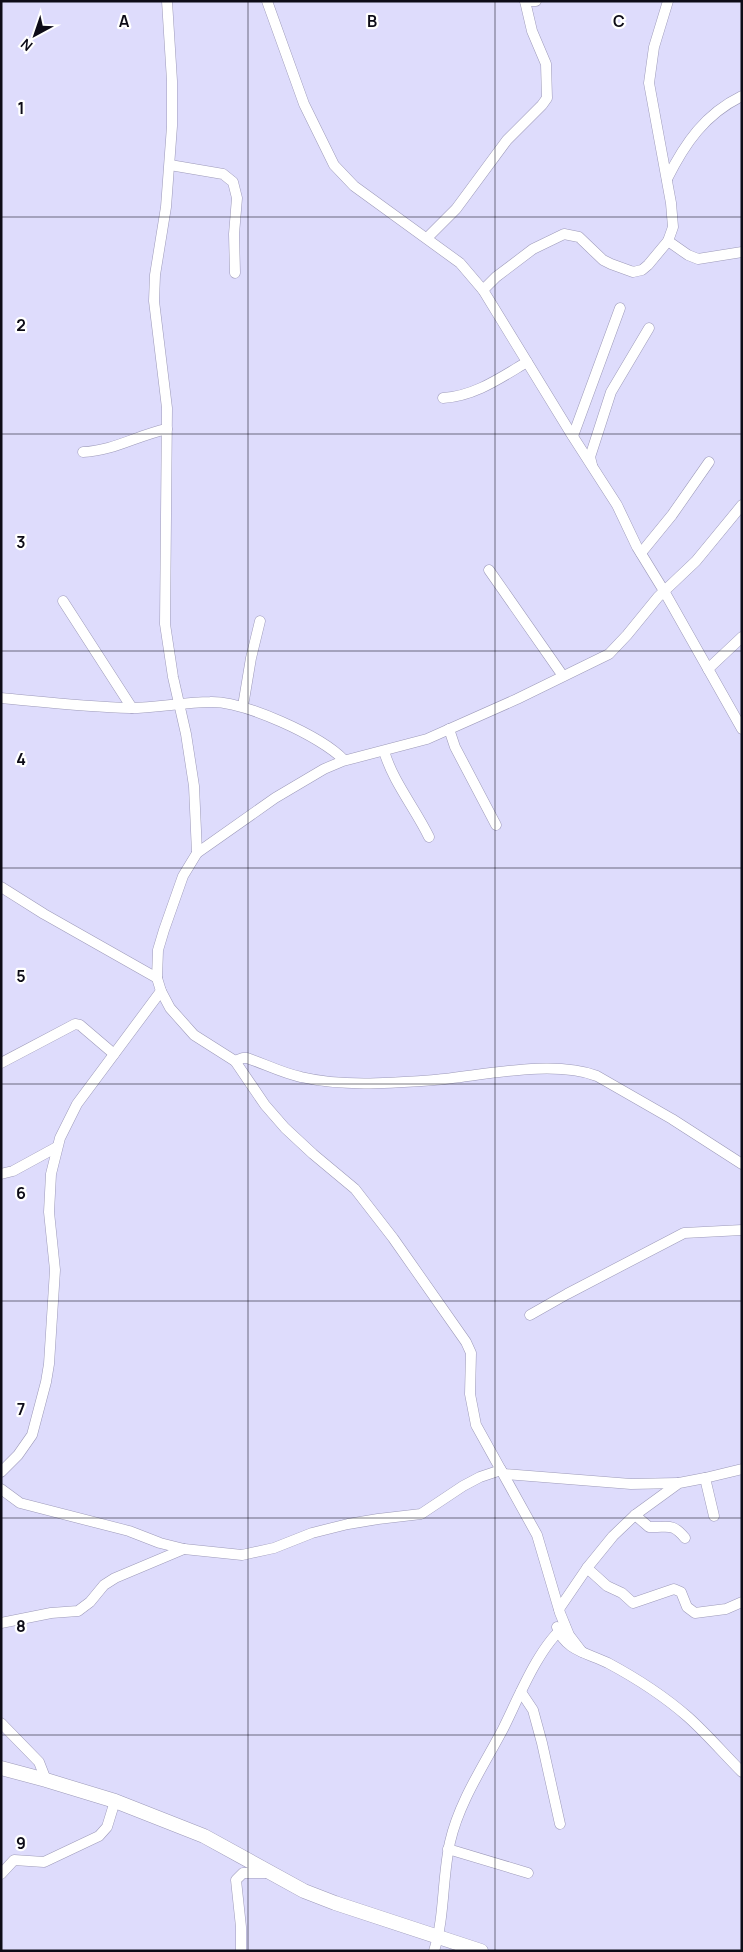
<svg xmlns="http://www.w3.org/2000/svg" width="743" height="1952" font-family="Manrope,sans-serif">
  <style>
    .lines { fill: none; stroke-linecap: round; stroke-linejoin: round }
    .minor-casing { stroke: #9d9ab9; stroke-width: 11 }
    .major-casing { stroke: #9d9ab9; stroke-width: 15 }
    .minor { stroke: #fff; stroke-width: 10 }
    .major { stroke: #fff; stroke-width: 14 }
    .grid { fill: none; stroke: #0d0c17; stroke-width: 1; stroke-opacity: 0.55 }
    .grid-label { font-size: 16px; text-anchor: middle; font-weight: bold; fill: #0d0c17; stroke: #fff; stroke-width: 4.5; stroke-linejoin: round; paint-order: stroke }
  </style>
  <rect width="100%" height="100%" fill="#dedcfc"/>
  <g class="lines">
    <!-- minor casing -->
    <g class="minor-casing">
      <g id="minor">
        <path d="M 167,1 L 172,81 L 172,126 L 166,207 L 155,275 L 154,301 L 167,408 L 165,624 L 173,677 L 186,734 L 194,786 L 197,853"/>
        <path d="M 267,1 L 304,104 L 334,165 L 354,186 L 460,263 L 483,290 L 570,432 L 617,505 L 637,547 L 664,591 L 742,729"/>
        <path d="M 525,1 L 536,1"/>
        <path d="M 170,165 L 223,174 L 233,182 L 237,198 L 234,234 L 235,273"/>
        <path d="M 667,179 C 685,143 705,114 742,96"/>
        <path d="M 427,238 L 456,209 L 507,140 L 542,105 L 547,98 L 546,64 L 532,31 L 525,1"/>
        <path d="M 668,241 L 688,255 L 698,259 L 742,252"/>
        <path d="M 483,290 L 496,277 L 533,249 L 564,234 L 579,237 L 603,260 L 611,264 L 633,272 L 642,270 L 648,265 L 668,241 L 673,227 L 671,203 L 649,83 L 654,47 L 668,1"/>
        <path d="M 443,398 C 475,396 500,378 527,362"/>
        <path d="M 573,436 L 620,308"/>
        <path d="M 83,452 C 113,451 138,435 167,429"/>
        <path d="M 592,465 L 590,457 L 611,392 L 649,328"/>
        <path d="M 641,553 L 672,515 L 709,462"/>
        <path d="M 489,570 L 563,676"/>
        <path d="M 63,601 L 132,708"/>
        <path d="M 708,669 L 742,637"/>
        <path d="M 1,698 C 44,702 87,707 130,708 C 157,708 184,702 210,702 C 244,701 321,736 344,760"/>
        <path d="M 243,706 L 251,658 L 260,621"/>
        <path d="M 449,729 L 455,747 L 496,825"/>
        <path d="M 384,751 C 393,782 415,808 429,837"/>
        <path d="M 1,887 L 44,914 L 157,978"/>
        <path d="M 235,1061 L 243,1058 L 247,1058 C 265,1064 282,1073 301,1077 C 343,1087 391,1083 434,1080 C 481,1076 552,1059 597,1076 L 672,1119 L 742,1164"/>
        <path d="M 1,1063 L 75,1024 L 80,1025 L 114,1054"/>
        <path d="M 1,1174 L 13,1171 L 57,1147"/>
        <path d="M 530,1315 L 567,1294 L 684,1233 L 742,1230"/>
        <path d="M 1,1472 L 18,1455 L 32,1435 L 46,1382 L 49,1364 L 55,1270 L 49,1212 L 51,1174 L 60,1138 L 77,1104 L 161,991"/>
        <path d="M 504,1474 L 631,1484 L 678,1483"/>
        <path d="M 705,1478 L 714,1516"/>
        <path d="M 1,1489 L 20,1503 L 129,1531 L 160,1543 L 184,1549 L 242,1555 L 274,1548 L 312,1533 L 348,1524 L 378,1519 L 421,1514 L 463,1486 L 480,1477 L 501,1470"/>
        <path d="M 635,1515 L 649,1527 C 668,1528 672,1522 685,1538"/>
        <path d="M 587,1568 L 607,1586 L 622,1593 L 633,1603 L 674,1589 L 681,1592 L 687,1607 L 695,1613 L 726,1609 L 742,1602"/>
        <path d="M 559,1609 L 587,1568 L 613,1536 L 635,1515 L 679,1483 L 705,1478 L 742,1469"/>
        <path d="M 1,1623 L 51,1613 L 78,1611 L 90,1602 L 104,1585 L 115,1578 L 184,1549"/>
        <path d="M 557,1627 C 565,1651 588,1653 608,1663 C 636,1678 664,1696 688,1717 C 707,1734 724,1754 742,1772"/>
        <path d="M 582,1652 L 569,1635 L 560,1613 L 537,1535 L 476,1425 L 470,1394 L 471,1353 L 466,1342 L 393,1238 L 355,1189 L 313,1154 L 285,1128 L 265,1105 L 235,1061 L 194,1035 L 170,1008 L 161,991 L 157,978 L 158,950 L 164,930 L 183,876 L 197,853 L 275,798 L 324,769 L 343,761 L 427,739 L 517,699 L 609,654 L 627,635 L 658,597 L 696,561 L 742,505"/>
        <path d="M 521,1692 L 533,1710 L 542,1743 L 560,1824"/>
        <path d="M 1,1723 L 39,1762 L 46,1780"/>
        <path d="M 448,1849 L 528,1873"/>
        <path d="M 1,1874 L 14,1860 L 44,1862 L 99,1836 L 107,1827 L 115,1801"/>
        <path d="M 241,1951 L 241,1927 L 236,1880 L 243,1873 L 267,1873"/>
        <path d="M 434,1951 C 445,1916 442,1878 450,1842 C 459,1802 484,1765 503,1729 C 518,1699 539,1646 565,1626"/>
      </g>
    </g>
    <!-- major casing -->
    <g class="major-casing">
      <path id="major" d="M 1,1768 L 46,1780 L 115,1801 L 204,1836 L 304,1891 L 335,1903 L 481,1951"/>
    </g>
    <!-- minor -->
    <use href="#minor" class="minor"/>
    <!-- major -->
    <use href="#major" class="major"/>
  </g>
  <!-- grid -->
  <path class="grid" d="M 248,1 L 248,1951M 495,1 L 495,1951M 1,217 L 742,217M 1,434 L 742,434M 1,651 L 742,651M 1,868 L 742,868M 1,1084 L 742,1084M 1,1301 L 742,1301M 1,1518 L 742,1518M 1,1735 L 742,1735"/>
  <g class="grid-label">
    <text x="124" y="27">A</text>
    <text x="372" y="27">B</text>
    <text x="619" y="27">C</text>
    <text x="21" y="114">1</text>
    <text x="21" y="331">2</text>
    <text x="21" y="548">3</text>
    <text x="21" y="765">4</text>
    <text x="21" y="982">5</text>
    <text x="21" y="1199">6</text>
    <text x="21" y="1415">7</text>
    <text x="21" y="1632">8</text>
    <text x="21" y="1849">9</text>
  </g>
  <!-- border -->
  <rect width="743" height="1952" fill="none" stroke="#0d0c17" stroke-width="5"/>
  <!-- north arrow -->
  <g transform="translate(35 35) rotate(220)" stroke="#ffffff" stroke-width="4" paint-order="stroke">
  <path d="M0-4L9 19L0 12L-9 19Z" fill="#0d0c17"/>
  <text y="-8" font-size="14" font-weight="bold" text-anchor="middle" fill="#0d0c17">N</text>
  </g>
</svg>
